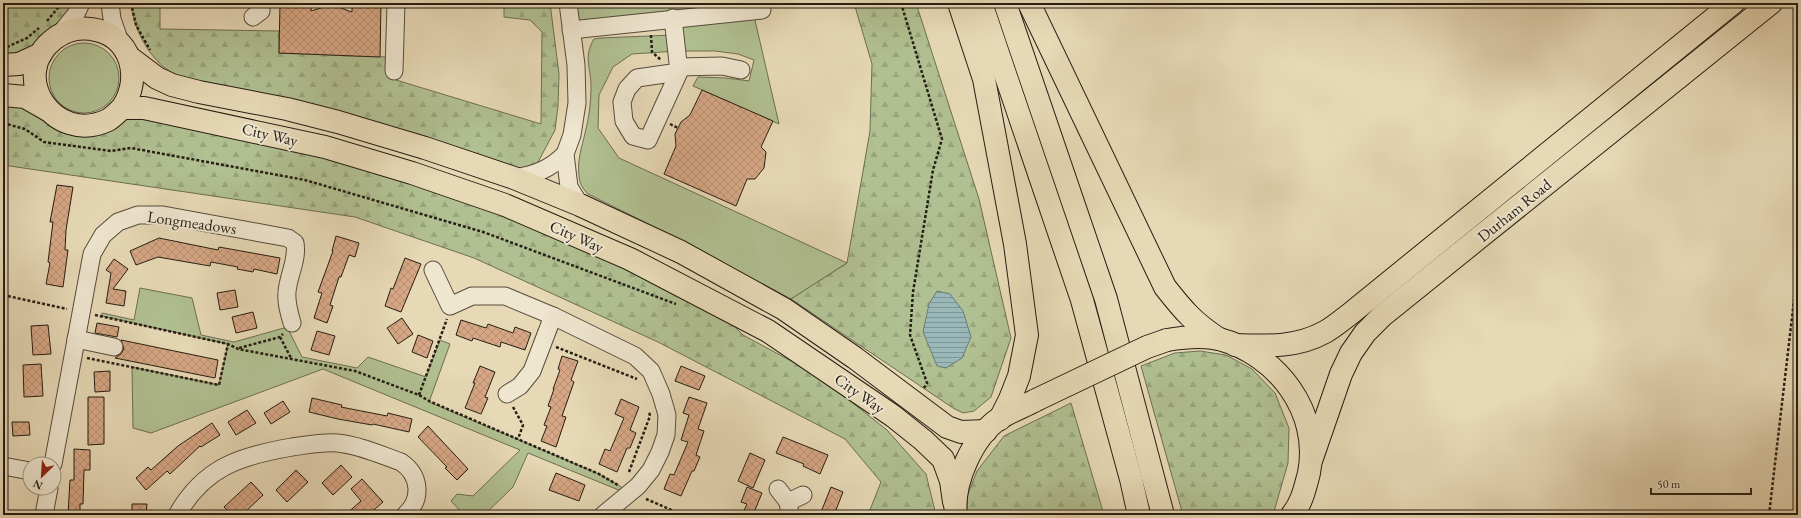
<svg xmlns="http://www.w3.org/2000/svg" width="1801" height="518" font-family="'EB Garamond',serif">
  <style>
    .grass { fill: #b1c092; stroke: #6c6e52 }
    .forest { fill: url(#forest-firs); stroke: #6c6e52 }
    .water { fill: url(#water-rules); stroke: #6c7a75 }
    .building { fill: url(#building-cross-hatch); stroke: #261d13 }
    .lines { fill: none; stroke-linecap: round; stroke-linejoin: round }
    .minor-casing { stroke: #564c3c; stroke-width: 19 }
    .major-casing { stroke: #261d13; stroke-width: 24 }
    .highway-casing { stroke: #261d13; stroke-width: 24 }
    .path { stroke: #261d13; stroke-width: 2.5; stroke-dasharray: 3 2; stroke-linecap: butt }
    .minor { stroke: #efe6d0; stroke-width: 17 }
    .major { stroke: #e7d9b6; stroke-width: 22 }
    .highway { stroke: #e7d9b6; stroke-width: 22 }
    .highway-bridge-casing { stroke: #261d13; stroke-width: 24; stroke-linecap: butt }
    .highway-bridge { stroke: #e7d9b6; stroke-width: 22 }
    .labels { text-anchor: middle; stroke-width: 4; stroke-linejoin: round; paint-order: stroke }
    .street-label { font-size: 16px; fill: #261d13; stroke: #efe6d0 }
  </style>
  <defs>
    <pattern id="forest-firs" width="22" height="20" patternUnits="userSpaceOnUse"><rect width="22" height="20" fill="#b1c092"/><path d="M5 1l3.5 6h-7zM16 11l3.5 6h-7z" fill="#98a57d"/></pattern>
    <pattern id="water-rules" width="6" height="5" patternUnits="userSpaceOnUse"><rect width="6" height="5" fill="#9ab8b7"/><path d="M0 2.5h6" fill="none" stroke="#7d9594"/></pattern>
    <pattern id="building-cross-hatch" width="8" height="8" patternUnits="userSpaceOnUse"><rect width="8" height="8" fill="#d7a785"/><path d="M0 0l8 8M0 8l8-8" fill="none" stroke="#b88f72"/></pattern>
  </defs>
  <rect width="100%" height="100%" fill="#e7d9b6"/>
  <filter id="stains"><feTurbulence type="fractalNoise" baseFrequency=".005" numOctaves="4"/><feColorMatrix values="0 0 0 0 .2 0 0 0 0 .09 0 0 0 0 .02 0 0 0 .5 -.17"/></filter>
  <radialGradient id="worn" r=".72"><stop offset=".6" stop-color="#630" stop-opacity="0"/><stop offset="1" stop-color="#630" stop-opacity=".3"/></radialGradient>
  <!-- grass -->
  <g class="grass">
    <path d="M 568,3 L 751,3 L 779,124 L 693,86 L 698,77 L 726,78 L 749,81 L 754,60 L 738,54 L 715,51 L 677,51 L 632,54 L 613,67 L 599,95 L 598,128 L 619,158 L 847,263 L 791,299 L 687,243 L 588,194 C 583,189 579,183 579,175 C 577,160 582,147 585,133 C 589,118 591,102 591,87 C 591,67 583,57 594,39 L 600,38 L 674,35 L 673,19 L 571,30 Z"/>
    <circle cx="84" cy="78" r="35"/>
    <path d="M 140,288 L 192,298 L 201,335 L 234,342 L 284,328 L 289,331 L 302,357 L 357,368 L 368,357 L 426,377 L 440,340 L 450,344 L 429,402 L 599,474 L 623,488 L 621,491 L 528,453 L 513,487 L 484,515 L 464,515 L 451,501 L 457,494 L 473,496 L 520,450 L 323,369 L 151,433 L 133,428 L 132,367 L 219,385 L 228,344 L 102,316 L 102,313 L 134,320 Z"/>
  </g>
  <!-- forest -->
  <g class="forest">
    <path d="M 37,3 L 81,3 L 59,35 L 3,65 L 3,6 L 37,7 Z"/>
    <path d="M 131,3 L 160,3 L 160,29 L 279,31 L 279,53 L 386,57 L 386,71 L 396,80 L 541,124 L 542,32 L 530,20 L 504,17 L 504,3 L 550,3 L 559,74 L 558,106 L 555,130 L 537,164 L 518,169 L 191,81 C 185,78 177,76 171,72 C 149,59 133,28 131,3 Z"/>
    <path d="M 854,3 L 916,3 L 979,199 L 1011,338 L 991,397 L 974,411 L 963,413 L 953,408 L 791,299 L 847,263 L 870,131 L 872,64 Z"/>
    <path d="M 3,95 L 61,120 L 122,108 L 412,173 L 703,296 L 743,335 L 817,375 L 887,430 L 926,474 L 936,515 L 868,515 L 881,482 L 845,439 L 658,342 L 474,258 L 355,217 L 3,165 Z"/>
    <path d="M 1200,351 L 1226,355 L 1252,369 L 1275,393 L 1289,428 L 1288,463 L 1273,515 L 1183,515 L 1141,366 L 1175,353 Z"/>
    <path d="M 1071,403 L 1104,515 L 967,515 L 967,496 L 977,471 L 1004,436 Z"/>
  </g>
  <!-- water -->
  <path class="water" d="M 937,291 L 950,294 L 963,311 L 971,337 L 962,358 L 946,368 L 937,366 L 923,332 L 929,304 Z"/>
  <!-- building -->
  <g class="building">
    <path d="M 280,3 L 311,3 L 311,11 L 324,7 L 338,7 L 352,12 L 352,3 L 381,3 L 380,57 L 279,53 Z"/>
    <path d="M 702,90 L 773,121 L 761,147 L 766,152 L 764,168 L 755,179 L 747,179 L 736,206 L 664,174 L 676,146 L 675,134 L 681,122 L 690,115 Z"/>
    <path d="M 57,185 L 73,187 L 66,230 L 65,250 L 68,250 L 63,287 L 46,284 L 50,263 L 48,262 L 53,222 L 50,222 Z"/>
    <path d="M 336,236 L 359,243 L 355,257 L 349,255 L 341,277 L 339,277 L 330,305 L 333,306 L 327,323 L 314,318 L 322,293 L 318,292 L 333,251 L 332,251 Z"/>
    <path d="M 159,238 L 218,250 L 219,247 L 280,258 L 277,274 L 254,269 L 253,272 L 237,269 L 238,267 L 211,262 L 210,266 L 158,257 L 136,265 L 130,251 Z"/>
    <path d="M 405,258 L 421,264 L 401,312 L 385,306 L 391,288 L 393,289 Z"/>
    <path d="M 114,259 L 128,269 L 113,289 L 126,291 L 124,306 L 106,303 L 111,273 L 106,270 Z"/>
    <path d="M 235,290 L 238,307 L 220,310 L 217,293 Z"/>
    <path d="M 253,312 L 257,328 L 236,333 L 232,317 Z"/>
    <path d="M 402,318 L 413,334 L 398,344 L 387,328 Z"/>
    <path d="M 461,320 L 486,328 L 488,324 L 513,333 L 515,327 L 531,333 L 525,350 L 501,342 L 500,347 L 473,338 L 472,341 L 456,335 Z"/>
    <path d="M 97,323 L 119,327 L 117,337 L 95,333 Z"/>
    <path d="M 48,325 L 51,354 L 33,355 L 31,326 Z"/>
    <path d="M 317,331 L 335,336 L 329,355 L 311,350 Z"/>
    <path d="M 418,335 L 433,341 L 427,358 L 412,352 Z"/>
    <path d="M 121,340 L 218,360 L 215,378 L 115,358 L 121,354 L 124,349 Z"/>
    <path d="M 562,356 L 578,361 L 571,380 L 574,382 L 562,416 L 566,417 L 556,447 L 541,441 L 547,426 L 544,425 L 551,407 L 548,406 L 554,389 L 553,389 L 560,370 L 558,369 Z"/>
    <path d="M 41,364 L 43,396 L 24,397 L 23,365 Z"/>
    <path d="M 480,366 L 495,372 L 485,397 L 488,398 L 481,414 L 465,408 L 475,383 L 473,383 Z"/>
    <path d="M 681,366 L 705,376 L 699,390 L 675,381 Z"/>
    <path d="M 110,371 L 110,391 L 95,392 L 94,372 Z"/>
    <path d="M 88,397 L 104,397 L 104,444 L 88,445 Z"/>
    <path d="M 689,397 L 707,403 L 698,429 L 704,431 L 696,455 L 700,457 L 694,471 L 692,471 L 681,496 L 664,489 L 670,474 L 674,475 L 688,442 L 681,440 L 689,415 L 683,413 Z"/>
    <path d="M 312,398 L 342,405 L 341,407 L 387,416 L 388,413 L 412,419 L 409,432 L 373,424 L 372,425 L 338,419 L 309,412 Z"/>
    <path d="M 621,399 L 639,407 L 630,430 L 636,433 L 630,448 L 627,448 L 617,472 L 599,464 L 605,449 L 610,451 L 624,418 L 615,414 Z"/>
    <path d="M 283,401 L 290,412 L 271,424 L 264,413 Z"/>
    <path d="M 247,410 L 256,423 L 236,435 L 228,422 Z"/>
    <path d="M 12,422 L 29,422 L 30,435 L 13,436 Z"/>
    <path d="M 212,423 L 220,435 L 201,447 L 200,446 L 170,474 L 167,471 L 146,490 L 136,478 L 148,467 L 151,470 L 178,446 Z"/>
    <path d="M 428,426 L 468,469 L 457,480 L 445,468 L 447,467 L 418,437 Z"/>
    <path d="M 783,437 L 828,455 L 820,474 L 803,466 L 804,464 L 776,453 Z"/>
    <path d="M 74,449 L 90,450 L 90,470 L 84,470 L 83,504 L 80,504 L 80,515 L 68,515 L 70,480 L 74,480 Z"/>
    <path d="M 750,453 L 765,460 L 753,488 L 738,481 Z"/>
    <path d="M 341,465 L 352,477 L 333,495 L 322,483 Z"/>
    <path d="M 296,470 L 308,482 L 287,502 L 276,490 Z"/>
    <path d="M 556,473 L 585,485 L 579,501 L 549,490 Z"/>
    <path d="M 362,479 L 383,502 L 368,515 L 345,515 L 361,501 L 351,489 Z"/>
    <path d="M 251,482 L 263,495 L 242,515 L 232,515 L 224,507 Z"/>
    <path d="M 747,487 L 762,493 L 753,515 L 742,515 L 747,504 L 741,502 Z"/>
    <path d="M 831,487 L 843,492 L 834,515 L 827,515 L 821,512 Z"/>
    <path d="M 132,504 L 147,504 L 146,515 L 132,515 Z"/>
  </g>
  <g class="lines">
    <!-- minor casing -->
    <g class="minor-casing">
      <g id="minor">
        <path d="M 110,3 L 112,19 L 121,45"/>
        <path d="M 568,3 L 576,65 L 577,103 L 572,135 L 565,154 L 569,187 L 580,205"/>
        <path d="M 253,17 L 261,11 L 261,3"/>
        <path d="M 673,18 L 679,72 L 648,140 L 633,136 L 624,121 L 622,102 L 627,89 L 637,78 L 679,72"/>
        <path d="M 571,30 L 762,10"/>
        <path d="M 59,35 L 76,14 L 81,3"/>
        <path d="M 678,67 L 722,66 L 741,70"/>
        <path d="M 394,71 L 396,3"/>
        <path d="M 514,178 C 535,175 550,169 565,154"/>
        <path d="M 433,270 L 450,306 L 472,296 L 505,296 L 553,316 L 635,356 L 651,371 L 661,394 L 667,415 L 666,435 L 660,452 L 651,470 L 638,486 L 603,515"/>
        <path d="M 76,339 L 114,347"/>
        <path d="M 507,394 L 520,386 L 532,371 L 553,316"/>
        <path d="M 53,464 L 92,254 L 103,235 L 118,222 L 138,215 L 163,215 L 288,238 L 295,243 C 298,260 288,276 287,292 C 286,303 289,312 292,323"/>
        <path d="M 3,466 L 30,471"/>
        <path d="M 778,489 L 788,502 L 790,515"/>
        <path d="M 788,502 L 803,495"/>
        <path d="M 44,515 L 49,488"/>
        <path d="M 177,515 C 204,467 240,456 292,447 C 307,445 322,442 337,443 C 359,445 381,455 401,462 C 420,475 423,499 405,515"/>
      </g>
    </g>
    <!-- major casing -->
    <g class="major-casing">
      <g id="major">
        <path d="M 129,57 L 157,78 L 172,85 L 199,92 L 287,109 L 338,122 L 425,148 L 514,178 L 580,205 L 681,252 L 784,309 L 855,358 L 947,427 L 961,432 L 986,431"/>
        <path d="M 3,65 L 19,64 L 41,54"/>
        <path d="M 3,95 L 25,97 L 48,110"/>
        <path d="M 122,108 C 143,78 131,34 91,29 C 78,27 64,31 54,39 C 7,75 54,146 108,120 C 113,117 118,112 122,108 L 144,108 L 325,147 L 412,173 L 505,205 L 630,259 L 768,331 L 893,416 L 923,440 L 943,459 L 951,481 L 954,502"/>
      </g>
    </g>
    <!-- highway casing -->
    <g class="highway-casing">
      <g id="highway">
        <path d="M 959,3 L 984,79 L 1015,244 L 1027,335 L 1019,376 L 1010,399 L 1000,419"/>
        <path d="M 981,3 L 1082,300 L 1131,479 L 1139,515"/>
        <path d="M 1005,3 L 1106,299 L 1163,515"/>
        <path d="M 1029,3 L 1165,287 C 1183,310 1194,323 1219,339"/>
        <path d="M 1167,340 C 1185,337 1202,335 1219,339 C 1277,354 1321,412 1309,473 C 1305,488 1302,503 1292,515"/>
        <path d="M 1235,345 C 1266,346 1296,348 1325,332 C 1334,327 1342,320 1350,314 L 1733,3"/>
        <path d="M 1312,458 L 1341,374 L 1351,353 L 1365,333 L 1382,316 L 1475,241 L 1771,3"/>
        <path d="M 956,515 C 952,483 973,436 1000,418 C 1012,411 1025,406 1036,400"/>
      </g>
    </g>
    <!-- path -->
    <g class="path">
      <path d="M 131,3 L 136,25 L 150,50"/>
      <path d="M 901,3 L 942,139 L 933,170 L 913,292 L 910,335 L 927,383 L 924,388"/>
      <path d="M 47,21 L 62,3"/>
      <path d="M 651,35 L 652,52 L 661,60"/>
      <path d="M 7,47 L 27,38 L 39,28"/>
      <path d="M 3,123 L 25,129 L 44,142 L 111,151 L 131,148 L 305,180 L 483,232 L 676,304"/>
      <path d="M 670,124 L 678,128"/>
      <path d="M 3,295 L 67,309"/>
      <path d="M 95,315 L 228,344 L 238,349 L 355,371 L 419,395 L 429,401 L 599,474 L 618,485"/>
      <path d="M 280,337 L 291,358"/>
      <path d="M 556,347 L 637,379"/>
      <path d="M 239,348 L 280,337 L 283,334"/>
      <path d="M 87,358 L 219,385 L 228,344"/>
      <path d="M 419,395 L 447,319"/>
      <path d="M 513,407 L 523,425 L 518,439"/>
      <path d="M 629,472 L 650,416 L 649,411"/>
      <path d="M 646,499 L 683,515"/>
      <path d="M 1769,515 L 1798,266"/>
    </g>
    <!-- minor -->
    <use href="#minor" class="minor"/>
    <!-- major -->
    <use href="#major" class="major"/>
    <!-- highway -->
    <use href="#highway" class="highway"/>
    <!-- highway-bridge casing -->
    <g class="highway-bridge-casing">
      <path id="highway-bridge" d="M 1036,400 L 1147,347 L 1167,340"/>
    </g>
    <!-- highway-bridge -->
    <use href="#highway-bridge" class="highway-bridge"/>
  </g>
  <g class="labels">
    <!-- street labels -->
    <g class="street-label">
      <text transform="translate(270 134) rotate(13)" y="6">City Way</text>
      <text transform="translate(1514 210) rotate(-39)" y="6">Durham Road</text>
      <text transform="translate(192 222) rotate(8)" y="6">Longmeadows</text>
      <text transform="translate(577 236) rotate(24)" y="6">City Way</text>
      <text transform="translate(860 393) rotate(35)" y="6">City Way</text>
    </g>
  </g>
  <!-- margin -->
  <rect width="1801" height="518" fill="none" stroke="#e7d9b6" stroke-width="16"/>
  <rect x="4" y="4" width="1793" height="510" fill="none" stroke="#261d13" stroke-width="2"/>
  <rect x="8" y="8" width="1785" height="502" fill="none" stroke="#261d13"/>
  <!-- north arrow -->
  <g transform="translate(42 476) rotate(205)"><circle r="19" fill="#efe6d0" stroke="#9f9684"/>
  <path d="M0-3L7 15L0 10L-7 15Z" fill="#8f2418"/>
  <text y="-6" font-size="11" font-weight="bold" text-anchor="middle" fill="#261d13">N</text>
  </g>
  <!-- scale -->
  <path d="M1651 488v6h100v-6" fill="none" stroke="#261d13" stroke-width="2"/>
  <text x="1657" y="488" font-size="12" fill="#261d13" stroke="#efe6d0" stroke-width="3" paint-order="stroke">50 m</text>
  <rect width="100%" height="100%" filter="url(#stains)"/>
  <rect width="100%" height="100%" fill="url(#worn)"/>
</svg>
